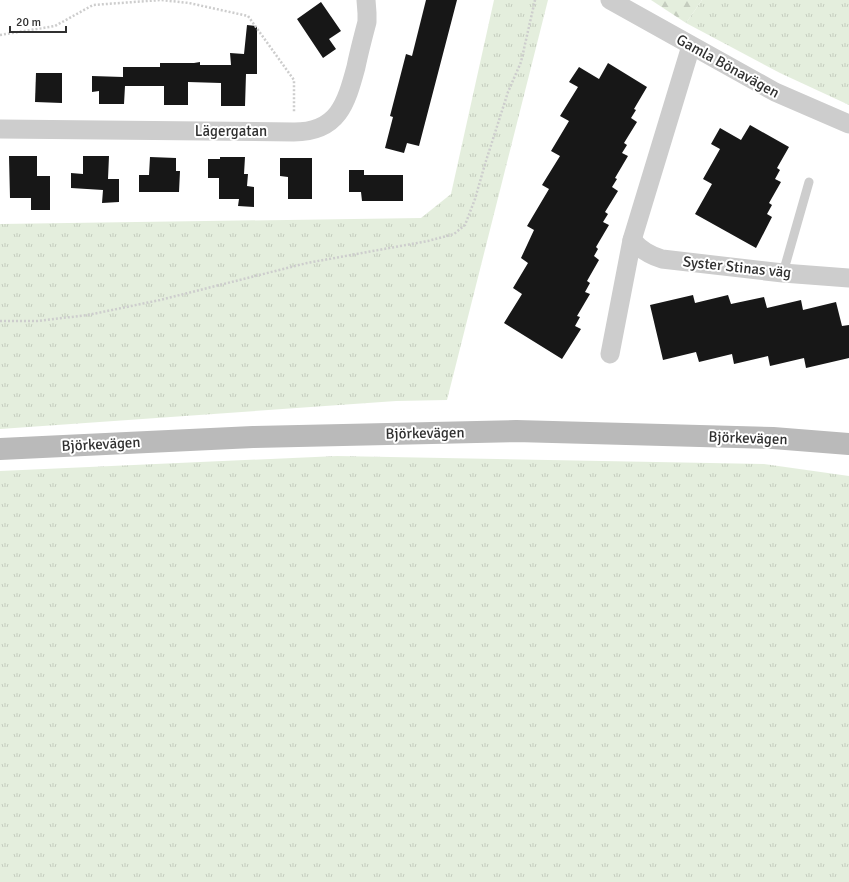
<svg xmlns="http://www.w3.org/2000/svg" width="849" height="882" font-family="Signika,sans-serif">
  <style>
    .grass { fill: url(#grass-tufts) }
    .forest { fill: url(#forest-firs) }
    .building { fill: #171717 }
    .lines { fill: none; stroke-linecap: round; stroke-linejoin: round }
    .path { stroke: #cdcdcd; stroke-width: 2.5; stroke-dasharray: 2 2; stroke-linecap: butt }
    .lane { stroke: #cdcdcd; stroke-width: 9 }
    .street { stroke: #cdcdcd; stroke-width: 19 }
    .secondary { stroke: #bababa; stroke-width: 22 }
    .labels { text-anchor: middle; stroke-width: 4; stroke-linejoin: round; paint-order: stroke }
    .street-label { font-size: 15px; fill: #303030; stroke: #fff }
  </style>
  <defs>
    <pattern id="grass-tufts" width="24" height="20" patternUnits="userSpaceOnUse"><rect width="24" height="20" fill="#e4eedd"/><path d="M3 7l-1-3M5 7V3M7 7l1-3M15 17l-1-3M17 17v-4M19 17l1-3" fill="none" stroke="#c4ccbe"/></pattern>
    <pattern id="forest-firs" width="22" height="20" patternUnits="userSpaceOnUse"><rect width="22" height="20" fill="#e4eedd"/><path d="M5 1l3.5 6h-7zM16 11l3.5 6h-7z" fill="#c4ccbe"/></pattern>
  </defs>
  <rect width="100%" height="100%" fill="#fff"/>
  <!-- grass -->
  <g class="grass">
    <path d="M 494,0 L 548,0 L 447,400 L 396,401 L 0,429 L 0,224 L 421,218 L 451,194 Z"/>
    <path d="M 702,0 L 849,0 L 849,105 L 780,73 L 686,23 Z"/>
    <path d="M 337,456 L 764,464 L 849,476 L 849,882 L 0,882 L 0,471 Z"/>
  </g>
  <!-- forest -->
  <path class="forest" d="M 651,0 L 702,0 L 686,23 Z"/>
  <!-- building -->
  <g class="building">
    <path d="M 426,0 L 457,0 L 419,146 L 407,143 L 404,153 L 385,148 L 393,117 L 390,116 L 406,54 L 412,56 Z"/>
    <path d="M 321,2 L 341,31 L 329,39 L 336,49 L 323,58 L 297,19 Z"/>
    <path d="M 247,25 L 257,26 L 257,74 L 246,74 L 245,106 L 221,106 L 221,83 L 188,82 L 188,105 L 164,105 L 164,86 L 125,86 L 124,104 L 99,104 L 99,91 L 92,92 L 92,76 L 123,77 L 123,67 L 160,67 L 160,63 L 194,63 L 200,62 L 200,65 L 231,65 L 230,53 L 244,54 Z"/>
    <path d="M 608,63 L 647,87 L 634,109 L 636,110 L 631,118 L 637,122 L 624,143 L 627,145 L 622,153 L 628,156 L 615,178 L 617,179 L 612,187 L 618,191 L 605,212 L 608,214 L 603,222 L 609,225 L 596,247 L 598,249 L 594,256 L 599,260 L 587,281 L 590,283 L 585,292 L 590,294 L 577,316 L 580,317 L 575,326 L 581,329 L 562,359 L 504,323 L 522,294 L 513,288 L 528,263 L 521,258 L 534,230 L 527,226 L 549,189 L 542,185 L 560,156 L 551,151 L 569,121 L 560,116 L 578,87 L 569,82 L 579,67 L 599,79 Z"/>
    <path d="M 36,73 L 62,73 L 62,103 L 35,102 Z"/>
    <path d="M 750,125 L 789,147 L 777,168 L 780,170 L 775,179 L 781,182 L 769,203 L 772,205 L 767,214 L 772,217 L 756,248 L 695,214 L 712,184 L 703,179 L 720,149 L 711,144 L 720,128 L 741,140 Z"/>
    <path d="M 9,156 L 37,156 L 37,176 L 50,176 L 50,210 L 31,210 L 31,198 L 10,198 Z"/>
    <path d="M 83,156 L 109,156 L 108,179 L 119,179 L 119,202 L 102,203 L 103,190 L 71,188 L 71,173 L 83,174 Z"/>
    <path d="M 150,157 L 176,158 L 176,171 L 180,171 L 179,192 L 139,192 L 139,175 L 149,175 Z"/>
    <path d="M 220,157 L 245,157 L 244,174 L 248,174 L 247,186 L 254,187 L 254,207 L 238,206 L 239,199 L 219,199 L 219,178 L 208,178 L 208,159 L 220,159 Z"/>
    <path d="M 280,158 L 312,158 L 312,199 L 288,199 L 288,177 L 280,176 Z"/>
    <path d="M 349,170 L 364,170 L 364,175 L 403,175 L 403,201 L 362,201 L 361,192 L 349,192 Z"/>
    <path d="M 693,295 L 695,303 L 728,295 L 731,304 L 764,297 L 767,308 L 801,300 L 803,310 L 836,302 L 842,326 L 849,325 L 849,358 L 806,368 L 804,358 L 770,366 L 768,356 L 734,364 L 732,354 L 699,362 L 696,352 L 663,360 L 650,305 Z"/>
  </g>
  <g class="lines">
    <!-- path -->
    <g class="path">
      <path d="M 0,35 L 55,26 L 93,5 L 161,0 L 189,3 L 248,16 L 294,80 L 294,113"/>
      <path d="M 0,321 L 37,321 L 88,315 L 160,300 L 307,263 L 428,241 L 454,234 L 465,225 L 475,199 L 485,164 L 508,92 L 521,62 L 535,0"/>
    </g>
    <!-- lane -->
    <path class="lane" d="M 783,273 L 809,182"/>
    <!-- street -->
    <g class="street">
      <path d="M 610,0 L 775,92 L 849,124"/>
      <path d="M 0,129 L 294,132 C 338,132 346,104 356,67 C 359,52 363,37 367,22 L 367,13 L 366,0"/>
      <path d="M 632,240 C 641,250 649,255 662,259 L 783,273 L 849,278"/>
      <path d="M 610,354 L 632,240 L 691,46"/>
    </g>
    <!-- secondary -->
    <path class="secondary" d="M 0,449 L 253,437 L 516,431 L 773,438 L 849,444"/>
  </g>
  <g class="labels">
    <!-- street labels -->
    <g class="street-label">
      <text transform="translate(728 66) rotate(29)" y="5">Gamla Bönavägen</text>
      <text x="231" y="136">Lägergatan</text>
      <text transform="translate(737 267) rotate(6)" y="5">Syster Stinas väg</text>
      <text transform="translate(425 433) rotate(-1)" y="5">Björkevägen</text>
      <text transform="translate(748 438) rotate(2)" y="5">Björkevägen</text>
      <text transform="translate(101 444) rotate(-3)" y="5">Björkevägen</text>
    </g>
  </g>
  <!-- scale -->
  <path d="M10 26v6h56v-6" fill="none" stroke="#303030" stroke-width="2"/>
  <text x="16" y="26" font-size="12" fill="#303030" stroke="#ffffff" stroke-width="3" paint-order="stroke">20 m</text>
</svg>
